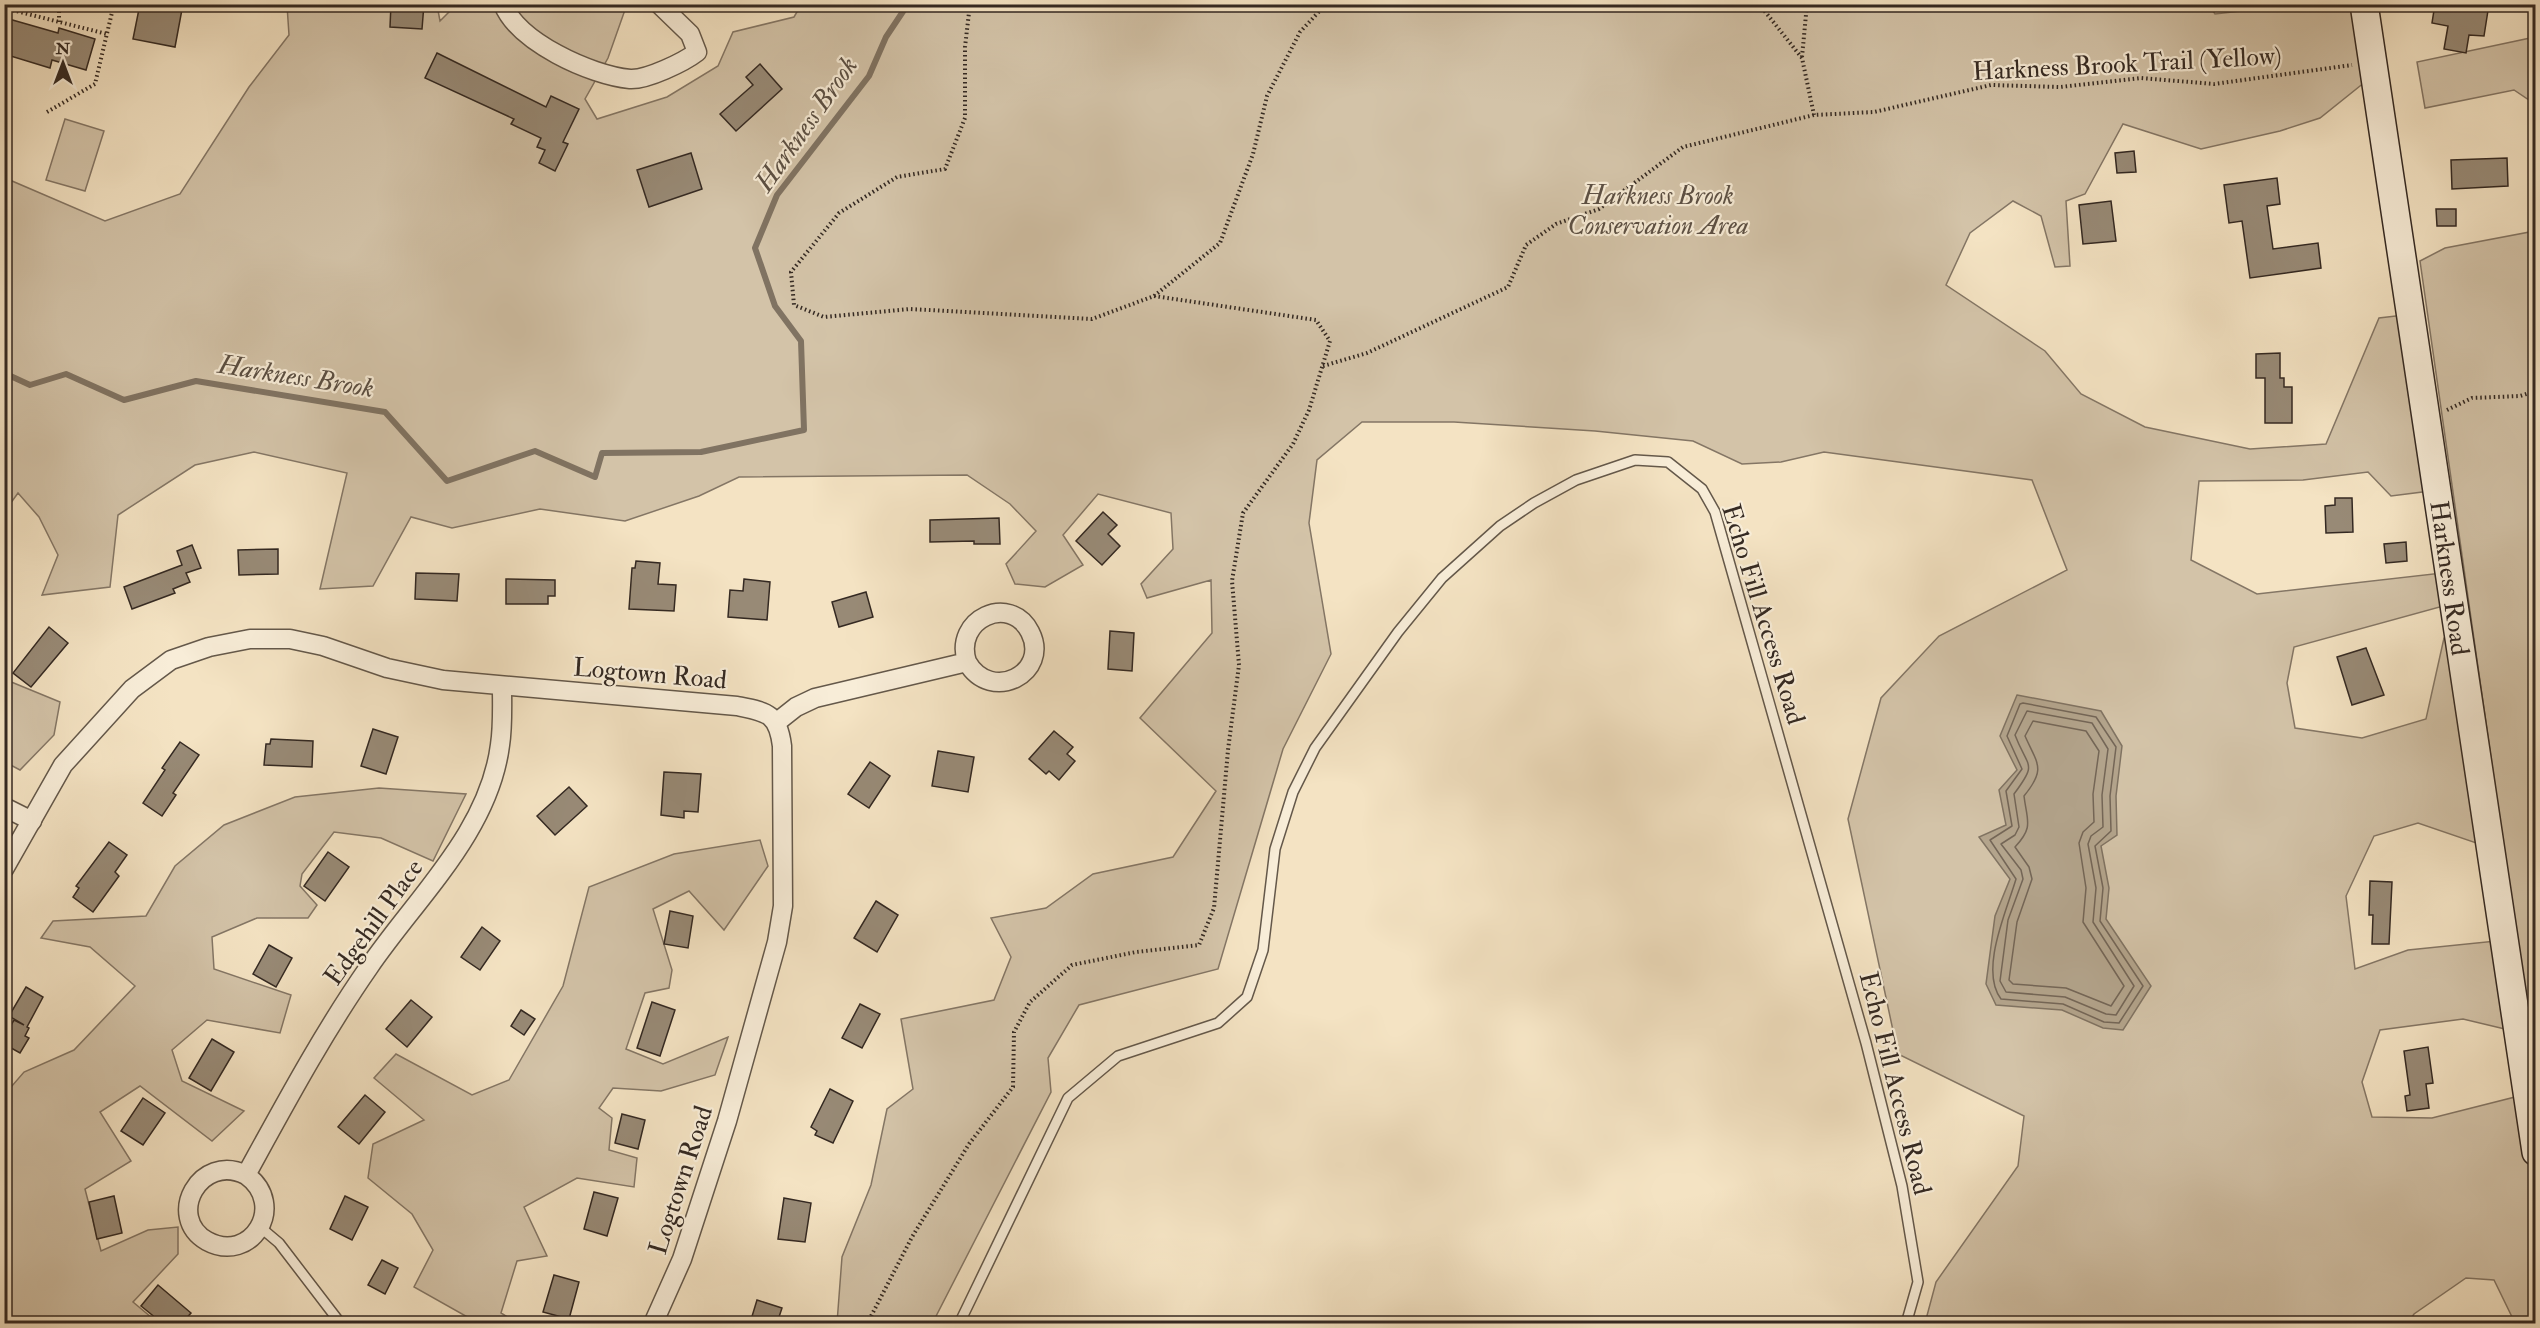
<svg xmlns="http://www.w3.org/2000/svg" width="2540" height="1328" font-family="'IM FELL Double Pica',serif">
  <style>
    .green { fill: #d3c3a8; stroke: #847665; stroke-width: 1.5 }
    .water { fill: #b3a48c; stroke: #807362; stroke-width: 1.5 }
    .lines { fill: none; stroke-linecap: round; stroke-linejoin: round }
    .shore { stroke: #746657; stroke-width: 1.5 }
    .stream { stroke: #807362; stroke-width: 6 }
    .building { fill: #988a76; stroke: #342922; stroke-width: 1.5 }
    .lane-casing { stroke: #64584a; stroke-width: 12 }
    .street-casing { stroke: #64584a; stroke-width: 21 }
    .secondary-casing { stroke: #342922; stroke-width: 30 }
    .path { stroke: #342922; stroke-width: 4; stroke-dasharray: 1.5 3; stroke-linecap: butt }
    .lane { stroke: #f8edd8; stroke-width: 9 }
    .street { stroke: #f8edd8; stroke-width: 18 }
    .secondary { stroke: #f8edd8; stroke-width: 27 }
    .labels { text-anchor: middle; stroke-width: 4.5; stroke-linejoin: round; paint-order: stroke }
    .street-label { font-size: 26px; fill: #342922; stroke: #f8edd8 }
    .park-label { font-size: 26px; font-style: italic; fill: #5c5044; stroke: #f8edd8 }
    .water-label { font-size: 27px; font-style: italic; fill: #5a4e42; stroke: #f8edd8 }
  </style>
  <rect width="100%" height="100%" fill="#f4e3c3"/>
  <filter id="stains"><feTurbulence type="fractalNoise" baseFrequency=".00333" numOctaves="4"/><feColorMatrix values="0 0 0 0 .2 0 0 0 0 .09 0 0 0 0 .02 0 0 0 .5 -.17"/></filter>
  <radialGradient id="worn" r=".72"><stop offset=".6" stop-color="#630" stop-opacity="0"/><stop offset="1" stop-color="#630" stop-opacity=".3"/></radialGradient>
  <!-- green -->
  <g class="green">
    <path d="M 617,4 L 626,7 L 608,58 L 585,99 L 597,119 L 667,97 L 718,66 L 733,32 L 794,17 L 801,5 L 2208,4 L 2215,14 L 2294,5 L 2359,5 L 2370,78 L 2320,118 L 2280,131 L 2201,149 L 2123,124 L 2085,194 L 2066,201 L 2070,266 L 2055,267 L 2041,216 L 2013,201 L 1970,233 L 1946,285 L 2045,351 L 2081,394 L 2145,427 L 2250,449 L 2326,444 L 2379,318 L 2404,315 L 2430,491 L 2391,496 L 2368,472 L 2303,480 L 2199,481 L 2191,560 L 2257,594 L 2442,573 L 2447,605 L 2294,647 L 2287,683 L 2295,728 L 2362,738 L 2426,719 L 2444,638 L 2451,635 L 2482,845 L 2418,823 L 2374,836 L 2346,896 L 2355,969 L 2408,950 L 2496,941 L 2509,1030 L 2463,1019 L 2380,1030 L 2362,1082 L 2372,1117 L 2432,1118 L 2519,1096 L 2535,1211 L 2535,1323 L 2515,1323 L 2494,1280 L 2466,1278 L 2414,1314 L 2408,1323 L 1925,1323 L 1936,1282 L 2018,1166 L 2024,1116 L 1898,1054 L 1848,819 L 1881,698 L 1939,636 L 2067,570 L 2032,480 L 1824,452 L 1781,462 L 1742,464 L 1693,441 L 1595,431 L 1454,422 L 1362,422 L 1317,460 L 1309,523 L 1331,654 L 1283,749 L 1218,969 L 1079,1005 L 1048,1058 L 1051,1092 L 932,1324 L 837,1323 L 842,1257 L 871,1185 L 887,1109 L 913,1089 L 901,1019 L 994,1000 L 1011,957 L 991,918 L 1046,908 L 1093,874 L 1173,857 L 1216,791 L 1140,718 L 1212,633 L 1211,580 L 1147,598 L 1141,584 L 1173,549 L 1171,513 L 1098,494 L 1063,535 L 1083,565 L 1045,587 L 1015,584 L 1006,564 L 1036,531 L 1010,504 L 967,475 L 739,477 L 699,496 L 625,521 L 540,509 L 452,528 L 411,517 L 373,586 L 320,589 L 347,473 L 254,452 L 195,465 L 118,515 L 110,587 L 42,595 L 58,555 L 39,517 L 18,493 L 5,511 L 5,178 L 105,221 L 180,194 L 249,87 L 289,35 L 287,5 L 437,5 L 440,21 L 456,5 Z"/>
    <path d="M 2535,37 L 2535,104 L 2514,90 L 2425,108 L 2417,62 Z"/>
    <path d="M 65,119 L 104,131 L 85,191 L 46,180 Z"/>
    <path d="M 2535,231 L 2535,1066 L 2420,261 L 2445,248 Z"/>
    <path d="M 4,679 L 60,702 L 54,735 L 20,770 L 5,762 Z"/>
    <path d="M 379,788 L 466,794 L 433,861 L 381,838 L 334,832 L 302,874 L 300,886 L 317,905 L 308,918 L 257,918 L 212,937 L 214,969 L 291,995 L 280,1033 L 207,1020 L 172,1050 L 182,1081 L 244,1111 L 212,1141 L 140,1086 L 100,1112 L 131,1161 L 85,1189 L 101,1251 L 148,1230 L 178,1227 L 178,1254 L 133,1302 L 158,1323 L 5,1324 L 5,1094 L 24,1072 L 74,1050 L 135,986 L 90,947 L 41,938 L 53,921 L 146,916 L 175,866 L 224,825 L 295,797 Z"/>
    <path d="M 760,840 L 768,866 L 724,930 L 689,891 L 653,909 L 672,970 L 669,988 L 645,993 L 626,1049 L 663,1064 L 728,1037 L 715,1075 L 661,1091 L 613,1088 L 599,1108 L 612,1118 L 609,1150 L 637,1158 L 634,1187 L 577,1178 L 524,1207 L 547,1256 L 517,1261 L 501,1313 L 517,1323 L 478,1323 L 414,1287 L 433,1250 L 412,1214 L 368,1178 L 373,1144 L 424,1120 L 374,1078 L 396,1054 L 472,1095 L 509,1080 L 563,986 L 589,887 L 674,854 Z"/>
  </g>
  <!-- water -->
  <path class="water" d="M 2017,695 L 2101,711 L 2122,746 L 2116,796 L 2117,835 L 2101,846 L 2109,888 L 2106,919 L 2151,986 L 2123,1030 L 2103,1028 L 2062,1010 L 1996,1005 L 1986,984 L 1995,916 L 2010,879 L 1979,837 L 2006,825 L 1999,790 L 2017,770 L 2000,736 Z"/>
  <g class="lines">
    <!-- shore -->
    <g class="shore">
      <path d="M 2023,703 L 2096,717 L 2116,747 L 2110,796 L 2111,831 L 2095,846 L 2103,888 L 2100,921 L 2143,986 L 2119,1023 L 2104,1022 L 2063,1004 L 2001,999 C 1979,970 2007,910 2016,879 L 1990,840 L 2012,826 L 2006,791 L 2022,769 L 2007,736 L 2020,704 Z"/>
      <path d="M 2027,711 L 2092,723 L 2108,749 L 2102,795 L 2103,827 L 2091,836 L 2088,844 L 2096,888 L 2093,922 L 2134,986 L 2116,1015 L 2106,1014 L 2065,997 L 2006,992 L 2000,981 L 2008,920 L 2023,879 L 2021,870 L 2001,844 L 2015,835 L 2019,827 L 2014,794 C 2038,762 2028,769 2015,735 Z"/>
      <path d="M 2033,721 L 2086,731 L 2099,751 L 2093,794 L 2094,822 L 2083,832 L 2079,843 L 2086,888 L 2083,922 L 2124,986 L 2111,1006 L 2066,988 L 2013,984 L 2009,980 L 2017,922 L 2032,879 L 2029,867 L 2015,847 C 2034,827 2027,821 2024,796 C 2046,769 2038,765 2025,736 Z"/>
    </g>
    <!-- stream -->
    <path class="stream" d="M 4,373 L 30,385 L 66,374 L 124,400 L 196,381 L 385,412 L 447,481 L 535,451 L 595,477 L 602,453 L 701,452 L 804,430 L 801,341 L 775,306 L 755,248 L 777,195 L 869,76 L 886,37 L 908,4"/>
  </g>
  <!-- building -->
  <g class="building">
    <path d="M 140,4 L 183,4 L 175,47 L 133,39 Z"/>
    <path d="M 391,4 L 424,4 L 422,29 L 390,27 Z"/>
    <path d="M 2435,4 L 2489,4 L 2484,36 L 2469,35 L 2466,53 L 2444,49 L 2448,26 L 2432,23 Z"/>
    <path d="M 9,19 L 58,33 L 59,28 L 95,39 L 86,70 L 52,60 L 50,68 L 4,54 L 4,24 L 8,25 Z"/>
    <path d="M 437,53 L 546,107 L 551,96 L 579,109 L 563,142 L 568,144 L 555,171 L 539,163 L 545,150 L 537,147 L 541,138 L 511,124 L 514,119 L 425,78 Z"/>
    <path d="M 760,64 L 782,89 L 736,131 L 720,114 L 753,85 L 746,77 Z"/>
    <path d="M 2134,151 L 2136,172 L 2117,173 L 2115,153 Z"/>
    <path d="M 691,153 L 702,189 L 649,207 L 637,170 Z"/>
    <path d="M 2507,158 L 2508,186 L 2452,189 L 2451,160 Z"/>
    <path d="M 2277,178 L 2280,204 L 2267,206 L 2273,249 L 2318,243 L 2321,268 L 2250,278 L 2242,221 L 2229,223 L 2224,185 Z"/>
    <path d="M 2111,201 L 2116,241 L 2083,244 L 2079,205 Z"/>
    <path d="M 2436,209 L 2456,209 L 2456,226 L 2437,226 Z"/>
    <path d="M 2280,353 L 2280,378 L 2284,378 L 2284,387 L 2292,387 L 2292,423 L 2265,423 L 2265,378 L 2256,378 L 2256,354 Z"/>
    <path d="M 2335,498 L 2352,498 L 2353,532 L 2326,533 L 2325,506 L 2335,505 Z"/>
    <path d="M 1103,512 L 1117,525 L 1108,534 L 1120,546 L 1102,565 L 1076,541 Z"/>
    <path d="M 999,518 L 1000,544 L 974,544 L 974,541 L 930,542 L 930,520 Z"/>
    <path d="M 2406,542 L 2407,561 L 2386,563 L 2384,544 Z"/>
    <path d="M 192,545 L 201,568 L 186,573 L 190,582 L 173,589 L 175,593 L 132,609 L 124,587 L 182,565 L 177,551 Z"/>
    <path d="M 278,549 L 278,574 L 239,575 L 238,550 Z"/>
    <path d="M 636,561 L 660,563 L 658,584 L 676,585 L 674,611 L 629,609 L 632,568 L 635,568 Z"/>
    <path d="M 416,573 L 459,574 L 457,601 L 415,599 Z"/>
    <path d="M 506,579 L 555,580 L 555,596 L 548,596 L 548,604 L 506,604 Z"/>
    <path d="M 744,579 L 770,582 L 767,620 L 728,617 L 730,590 L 743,591 Z"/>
    <path d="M 866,592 L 873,617 L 839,627 L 832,602 Z"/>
    <path d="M 49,627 L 68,643 L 31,687 L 13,673 Z"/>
    <path d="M 1110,631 L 1134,633 L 1132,671 L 1108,669 Z"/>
    <path d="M 2366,648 L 2384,695 L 2352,705 L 2337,657 Z"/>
    <path d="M 373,729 L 398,737 L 386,774 L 361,766 Z"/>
    <path d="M 1054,731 L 1073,747 L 1067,754 L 1075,761 L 1059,780 L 1049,771 L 1046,774 L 1029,759 Z"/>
    <path d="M 271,739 L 313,741 L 312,767 L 264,765 L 266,744 L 270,744 Z"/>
    <path d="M 180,742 L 199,755 L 173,793 L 176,795 L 162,816 L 143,803 L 165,770 L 162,768 Z"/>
    <path d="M 938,751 L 974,757 L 968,792 L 932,786 Z"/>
    <path d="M 870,762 L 890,776 L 869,808 L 848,794 Z"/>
    <path d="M 664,772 L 701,774 L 698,812 L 684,811 L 684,818 L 661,815 Z"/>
    <path d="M 569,787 L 587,806 L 555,835 L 537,816 Z"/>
    <path d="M 109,842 L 127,855 L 115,872 L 119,876 L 93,912 L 73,897 L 79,888 L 76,886 Z"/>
    <path d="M 328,852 L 349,867 L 325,901 L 304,886 Z"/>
    <path d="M 2370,881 L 2392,882 L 2389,944 L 2372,944 L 2373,915 L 2369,915 Z"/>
    <path d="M 876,901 L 898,915 L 877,952 L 854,938 Z"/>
    <path d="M 670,911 L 693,916 L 688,948 L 664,944 Z"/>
    <path d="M 482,927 L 500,941 L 480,970 L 461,957 Z"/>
    <path d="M 269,945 L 292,958 L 276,987 L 253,974 Z"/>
    <path d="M 26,987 L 43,997 L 27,1027 L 29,1028 L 25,1036 L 29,1038 L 20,1053 L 4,1044 L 4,1037 L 14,1020 L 24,1025 L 9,1016 Z"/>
    <path d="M 411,1000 L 432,1017 L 407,1047 L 386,1029 Z"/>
    <path d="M 652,1002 L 675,1010 L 660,1056 L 637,1048 Z"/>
    <path d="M 860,1004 L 880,1014 L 862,1048 L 842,1038 Z"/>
    <path d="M 521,1010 L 535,1019 L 524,1035 L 511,1026 Z"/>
    <path d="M 212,1039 L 234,1052 L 211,1091 L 189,1078 Z"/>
    <path d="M 2428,1047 L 2433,1083 L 2426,1084 L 2429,1108 L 2407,1111 L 2405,1096 L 2410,1095 L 2404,1051 Z"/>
    <path d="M 830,1089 L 853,1101 L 833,1143 L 815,1135 L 817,1131 L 811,1127 Z"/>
    <path d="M 365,1095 L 385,1112 L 359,1144 L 338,1127 Z"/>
    <path d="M 143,1098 L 165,1113 L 143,1145 L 121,1131 Z"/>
    <path d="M 622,1114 L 645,1120 L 638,1149 L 615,1143 Z"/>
    <path d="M 594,1192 L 618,1198 L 607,1236 L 584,1229 Z"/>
    <path d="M 114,1196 L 122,1233 L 97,1239 L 89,1202 Z"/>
    <path d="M 345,1196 L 368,1207 L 352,1240 L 330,1229 Z"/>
    <path d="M 784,1198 L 811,1203 L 805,1242 L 778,1239 Z"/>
    <path d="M 382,1260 L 398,1268 L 385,1294 L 368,1285 Z"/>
    <path d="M 554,1275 L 579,1282 L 569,1319 L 543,1312 Z"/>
    <path d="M 158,1285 L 191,1313 L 182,1323 L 162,1323 L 141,1306 Z"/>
    <path d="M 757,1300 L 782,1308 L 777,1323 L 750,1323 Z"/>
  </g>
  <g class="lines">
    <!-- lane casing -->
    <g class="lane-casing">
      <g id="lane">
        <path d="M 260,1227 L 279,1243 L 341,1324"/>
        <path d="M 959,1324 L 1068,1098 L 1118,1056 L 1218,1023 L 1247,997 L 1263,950 L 1275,849 L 1293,792 L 1315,748 L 1398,632 L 1442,578 L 1500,526 L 1534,503 L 1576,480 L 1635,460 L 1668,462 L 1702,489 L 1715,512 L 1866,1043 L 1902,1186 L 1918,1282 L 1906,1324"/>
      </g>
    </g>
    <!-- street casing -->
    <g class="street-casing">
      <g id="street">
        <path d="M 503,4 C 518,42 590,75 630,79 C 647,80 684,62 697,52 L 690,34 L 659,4"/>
        <path d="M 777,722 L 796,707 L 815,698 L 967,662 C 953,619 1010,593 1030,632 C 1051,673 991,704 967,662"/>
        <path d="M 4,807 L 32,821"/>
        <path d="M 4,869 L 63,765 L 132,689 L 171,660 L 209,647 L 250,639 L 290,639 L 323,646 L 387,668 L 443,680 L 737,706 C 767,712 778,713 782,746 L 783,906 L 777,942 L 727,1121 L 682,1259 L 653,1324"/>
        <path d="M 246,1175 C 288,1205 251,1265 207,1241 C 165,1217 200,1152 246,1175 C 285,1104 323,1033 369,967 C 416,898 489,832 500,745 C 503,726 502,705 502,686"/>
      </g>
    </g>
    <!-- secondary casing -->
    <g class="secondary-casing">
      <path id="secondary" d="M 2364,4 L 2536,1152"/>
    </g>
    <!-- path -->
    <g class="path">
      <path d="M 1759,4 L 1802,58 L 1814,115"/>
      <path d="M 4,8 L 107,34"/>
      <path d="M 59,22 L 59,4"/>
      <path d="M 1802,57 L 1807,4"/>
      <path d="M 47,112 L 95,84 L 114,4"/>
      <path d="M 1154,296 L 1220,243 L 1253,154 L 1267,96 L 1300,32 L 1326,4"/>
      <path d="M 1323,366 L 1367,353 L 1508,287 L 1526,245 L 1556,224 L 1599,209 L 1683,147 L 1814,115 L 1874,112 L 1991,85 L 2060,87 L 2141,78 L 2214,84 L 2352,65"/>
      <path d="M 2447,410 L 2472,398 L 2520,396 L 2536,391"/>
      <path d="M 867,1324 L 912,1237 L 969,1144 L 1013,1087 L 1014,1032 L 1030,1002 L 1072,965 L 1136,952 L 1199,945 L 1214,908 L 1228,750 L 1239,665 L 1232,581 L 1243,513 L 1293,444 L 1309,410 L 1330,341 L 1316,320 L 1154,296 L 1092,319 L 910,309 L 824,317 L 794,305 L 791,272 L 839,213 L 897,177 L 945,169 L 965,118 L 965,47 L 970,4"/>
    </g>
    <!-- lane -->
    <use href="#lane" class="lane"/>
    <!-- street -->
    <use href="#street" class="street"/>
    <!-- secondary -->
    <use href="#secondary" class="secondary"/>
  </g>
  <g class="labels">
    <!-- street labels -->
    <g class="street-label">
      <text transform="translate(2127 63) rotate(-3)" y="9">Harkness Brook Trail (Yellow)</text>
      <text transform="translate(2450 578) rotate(82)" y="9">Harkness Road</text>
      <text transform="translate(1764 614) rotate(73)" y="9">Echo Fill Access Road</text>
      <text transform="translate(650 673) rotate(5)" y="9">Logtown Road</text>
      <text transform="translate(373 922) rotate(-54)" y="9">Edgehill Place</text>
      <text transform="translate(1896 1083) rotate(76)" y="9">Echo Fill Access Road</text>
      <text transform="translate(680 1180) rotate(-72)" y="9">Logtown Road</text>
    </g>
    <!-- park labels -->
    <g class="park-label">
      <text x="1658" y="204">Harkness Brook<tspan x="1658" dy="30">Conservation Area</tspan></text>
    </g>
    <!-- water labels -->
    <g class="water-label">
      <text transform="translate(806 124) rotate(-55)" y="9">Harkness Brook</text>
      <text transform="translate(296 376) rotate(9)" y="9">Harkness Brook</text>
    </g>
  </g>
  <!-- margin -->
  <rect width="2540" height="1328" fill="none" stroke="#f4e3c3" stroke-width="24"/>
  <rect x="6" y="6" width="2528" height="1316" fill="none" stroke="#342922" stroke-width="3"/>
  <rect x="12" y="12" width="2516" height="1304" fill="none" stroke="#342922" stroke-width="1.5"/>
  <!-- north arrow -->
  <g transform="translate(63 63)" stroke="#f8edd8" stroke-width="4.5" paint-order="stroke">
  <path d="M0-4.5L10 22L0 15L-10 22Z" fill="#342922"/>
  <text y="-9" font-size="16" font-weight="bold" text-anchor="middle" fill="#342922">N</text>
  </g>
  <rect width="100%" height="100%" filter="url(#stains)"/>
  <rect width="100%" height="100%" fill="url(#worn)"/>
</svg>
